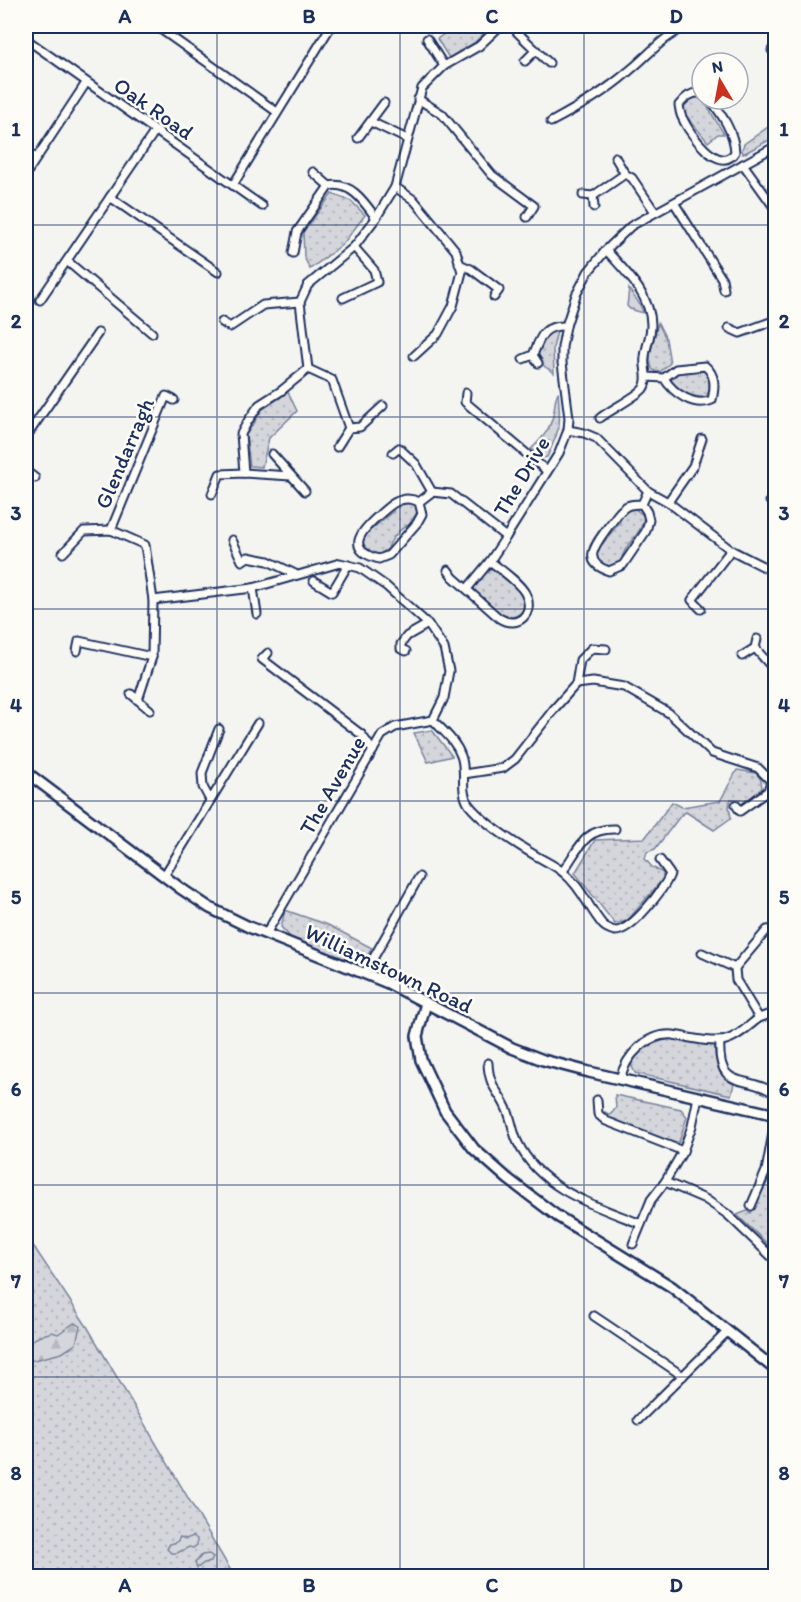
<svg xmlns="http://www.w3.org/2000/svg" width="801" height="1602" font-family="Itim,sans-serif">
  <style>
    .grass { fill: url(#grass-dots); stroke: #78829c; stroke-width: 1.5 }
    .forest { fill: url(#forest-firs); stroke: #78829c; stroke-width: 1.5 }
    .lines { fill: none; stroke-linecap: round; stroke-linejoin: round }
    .street-casing { stroke: #1b2f5e; stroke-width: 11 }
    .secondary-casing { stroke: #1b2f5e; stroke-width: 14 }
    .street { stroke: #fdfcf7; stroke-width: 7 }
    .secondary { stroke: #fdfcf7; stroke-width: 9 }
    .grid { fill: none; stroke: #1b2f5e; stroke-width: 1.5; stroke-opacity: 0.55 }
    .labels { text-anchor: middle; stroke-width: 5; stroke-linejoin: round; paint-order: stroke }
    .street-label { font-size: 22px; fill: #1b2f5e; stroke: #fdfcf7 }
    .neatline { fill: none; stroke: #1b2f5e; stroke-width: 2 }
    .grid-label { font-size: 20px; text-anchor: middle; font-weight: bold; fill: #1b2f5e }
  </style>
  <defs>
    <pattern id="grass-dots" width="8" height="8" patternUnits="userSpaceOnUse" patternTransform="scale(1.5)"><rect width="8" height="8" fill="#d4d6db"/><path d="M2 2h.1M6 6h.1" fill="none" stroke="#b5b8be" stroke-width="1.8" stroke-linecap="round"/></pattern>
    <pattern id="forest-firs" width="22" height="20" patternUnits="userSpaceOnUse" patternTransform="scale(1.5)"><rect width="22" height="20" fill="#d4d6db"/><path d="M5 1l3.5 6h-7zM16 11l3.5 6h-7z" fill="#b5b8be"/></pattern>
  </defs>
  <rect width="100%" height="100%" fill="#f4f4f1"/>
  <filter id="ink" filterUnits="userSpaceOnUse"><feTurbulence type="fractalNoise" baseFrequency=".0167" numOctaves="2"/><feDisplacementMap in="SourceGraphic" scale="12" xChannelSelector="R" yChannelSelector="G"/><feConvolveMatrix kernelMatrix="1 2 1 2 8 2 1 2 1" color-interpolation-filters="sRGB"/></filter>
  <g filter="url(#ink)">
    <!-- grass -->
    <g class="grass">
      <path d="M 462,26 L 491,26 L 474,43 L 449,58 L 437,39 L 448,31 L 453,32 Z"/>
      <path d="M 699,96 L 709,102 L 706,104 L 724,134 L 718,134 L 708,142 L 683,112 L 684,105 L 687,99 Z"/>
      <path d="M 775,110 L 775,137 L 743,154 L 742,149 L 744,144 L 775,122 L 771,114 Z"/>
      <path d="M 332,194 L 351,201 L 365,215 L 343,244 L 310,269 L 304,257 L 303,232 Z"/>
      <path d="M 629,289 C 634,298 641,302 643,313 L 630,309 L 627,306 Z"/>
      <path d="M 658,323 L 666,339 L 670,363 L 661,371 L 657,372 L 653,370 L 650,363 L 650,354 Z"/>
      <path d="M 552,329 L 557,331 L 553,348 L 554,373 L 544,366 L 537,352 L 547,332 Z"/>
      <path d="M 703,369 L 709,376 L 709,390 L 706,398 C 692,397 678,392 671,380 C 676,369 692,370 703,369 Z"/>
      <path d="M 288,392 L 297,411 L 269,438 L 262,467 L 250,466 L 246,435 L 262,410 Z"/>
      <path d="M 558,392 C 561,425 561,427 547,457 L 542,458 L 531,449 C 544,437 551,428 554,411 C 555,403 555,399 558,392 Z"/>
      <path d="M 408,502 L 414,503 L 418,511 L 409,525 C 401,527 389,541 388,549 L 378,555 L 371,554 L 362,542 L 368,530 L 372,529 L 393,511 L 394,507 L 400,504 Z"/>
      <path d="M 634,508 L 644,516 C 642,537 625,541 621,561 L 613,567 L 601,563 L 596,556 L 597,548 L 601,543 L 603,543 L 620,522 C 621,514 627,510 634,508 Z"/>
      <path d="M 493,568 C 505,579 526,591 524,609 C 509,630 489,603 475,592 L 474,586 L 488,570 Z"/>
      <path d="M 432,730 L 452,756 L 428,762 L 414,733 Z"/>
      <path d="M 737,770 L 756,773 L 761,780 L 762,788 L 748,800 L 731,799 L 729,806 L 731,818 L 714,830 L 686,812 L 681,815 L 655,849 L 647,852 L 645,859 L 652,867 L 663,873 L 663,879 L 627,921 L 615,924 L 575,873 L 595,840 L 645,838 L 672,802 L 682,807 L 720,801 Z"/>
      <path d="M 285,910 L 328,925 L 372,948 L 366,958 L 353,962 L 292,939 L 281,927 Z"/>
      <path d="M 672,1039 L 715,1045 C 714,1063 719,1075 734,1084 L 731,1095 L 635,1073 C 634,1071 631,1065 631,1064 C 631,1050 662,1040 672,1039 Z"/>
      <path d="M 615,1095 L 681,1109 L 687,1117 L 679,1142 L 671,1142 L 609,1120 L 602,1114 L 605,1112 L 610,1115 L 616,1108 Z"/>
      <path d="M 770,1177 L 775,1178 L 775,1251 L 737,1215 L 747,1211 L 751,1213 Z"/>
      <path d="M 26,1235 L 88,1328 L 234,1576 L 26,1576 Z"/>
    </g>
    <!-- forest -->
    <g class="forest">
      <path d="M 74,1323 L 80,1326 L 76,1344 L 62,1353 L 26,1362 C 25,1341 32,1338 52,1332 L 58,1334 Z"/>
      <path d="M 193,1536 L 197,1539 L 197,1545 L 193,1548 L 189,1547 L 177,1553 L 171,1553 L 167,1549 L 170,1544 L 177,1542 L 180,1537 L 186,1539 Z"/>
      <path d="M 209,1554 L 213,1557 L 211,1562 L 204,1563 L 197,1568 L 195,1563 L 202,1555 Z"/>
    </g>
    <g class="lines">
      <!-- street casing -->
      <g class="street-casing">
        <g id="street">
          <path d="M 156,26 L 277,112"/>
          <path d="M 524,26 L 517,32 L 549,63"/>
          <path d="M 666,26 L 671,33"/>
          <path d="M 26,39 L 262,206"/>
          <path d="M 427,39 L 444,66"/>
          <path d="M 772,50 L 776,55"/>
          <path d="M 525,61 L 536,50"/>
          <path d="M 702,93 C 692,91 685,97 679,105 C 680,110 680,115 683,119 C 689,133 720,176 735,152 C 734,132 722,115 710,99"/>
          <path d="M 418,99 L 442,114 L 492,175 L 534,206 L 527,217"/>
          <path d="M 371,122 L 407,139"/>
          <path d="M 551,122 C 579,107 605,92 629,71 C 650,54 662,37 687,26"/>
          <path d="M 358,138 L 384,103"/>
          <path d="M 26,151 L 36,158"/>
          <path d="M 615,157 L 625,174 L 632,178 L 655,212"/>
          <path d="M 743,164 L 776,210"/>
          <path d="M 313,172 L 329,186"/>
          <path d="M 26,174 L 86,83"/>
          <path d="M 233,185 L 331,26"/>
          <path d="M 395,187 L 414,200 L 438,229 L 456,251 L 462,272 L 453,306 L 438,334 L 414,356"/>
          <path d="M 583,195 L 593,196 L 625,174"/>
          <path d="M 593,196 L 594,207"/>
          <path d="M 110,197 L 218,272"/>
          <path d="M 675,204 L 722,279 L 724,290"/>
          <path d="M 293,253 L 297,232 L 329,186 C 351,181 365,203 376,218"/>
          <path d="M 67,261 L 152,333"/>
          <path d="M 459,264 L 471,269 L 499,290 L 494,297"/>
          <path d="M 343,298 L 377,282 L 374,270 L 354,247"/>
          <path d="M 40,300 L 155,131"/>
          <path d="M 222,322 L 230,327 L 263,305 L 300,302"/>
          <path d="M 729,328 L 740,333 L 776,320"/>
          <path d="M 523,359 L 533,355"/>
          <path d="M 538,363 L 533,355 C 541,336 543,325 566,326"/>
          <path d="M 308,369 L 300,302 L 308,285 L 354,247 L 376,218 L 395,187 L 422,88 L 444,66 L 479,46 L 500,26"/>
          <path d="M 308,369 L 332,380 L 349,428"/>
          <path d="M 647,377 L 664,378 L 676,369 L 705,366 C 716,375 715,387 712,400 C 694,408 673,393 664,378"/>
          <path d="M 466,393 L 465,402 L 547,471"/>
          <path d="M 600,418 C 609,411 637,396 643,389 C 650,379 643,367 645,357 C 646,346 651,336 651,325 C 651,295 625,271 606,250"/>
          <path d="M 349,428 L 360,427 L 383,406"/>
          <path d="M 568,430 L 584,433 L 596,438 L 648,491 L 668,502 L 731,550 L 776,573"/>
          <path d="M 26,437 L 98,333"/>
          <path d="M 337,447 L 349,428"/>
          <path d="M 393,453 L 399,448 L 416,464 L 432,492"/>
          <path d="M 272,454 L 305,491"/>
          <path d="M 26,471 L 35,478"/>
          <path d="M 244,473 L 241,434 L 248,421 L 259,405 L 281,391 L 308,369"/>
          <path d="M 212,494 L 220,474 L 244,473 L 291,476"/>
          <path d="M 770,501 L 776,486"/>
          <path d="M 419,502 L 422,514 L 417,523 L 389,555 L 379,559 C 345,550 360,532 378,516 C 385,510 392,502 401,500 C 408,498 413,499 419,502 L 432,492 L 451,494 L 506,537"/>
          <path d="M 668,502 L 693,466 L 702,439"/>
          <path d="M 642,504 C 636,504 632,504 627,506 C 619,510 614,520 608,527 C 596,544 580,562 609,571 L 623,565 L 646,531 L 649,520 L 647,512 L 642,504 L 648,491"/>
          <path d="M 111,530 L 166,396 L 174,400"/>
          <path d="M 232,540 L 242,561 L 248,557 L 268,561 L 295,574"/>
          <path d="M 63,553 L 84,531 L 111,530 L 145,545 L 153,600 L 152,657 L 138,700"/>
          <path d="M 448,570 L 453,577 L 499,618 C 518,630 536,613 525,593 C 518,581 501,570 490,561"/>
          <path d="M 314,581 L 332,592 L 348,565"/>
          <path d="M 253,588 L 257,614"/>
          <path d="M 467,589 L 490,561 L 506,537 L 559,453 L 568,430 L 569,418 L 562,363 L 562,347 L 566,326 L 576,295 L 588,272 L 606,250 L 631,226 L 776,146"/>
          <path d="M 153,600 L 253,588 L 340,563 L 360,568 L 386,586 L 428,624 L 444,648 L 449,671 L 444,698 L 433,720 L 395,727 L 382,735 L 266,934"/>
          <path d="M 701,609 L 692,600 L 731,550"/>
          <path d="M 755,648 L 776,672"/>
          <path d="M 77,651 L 79,641 L 152,657"/>
          <path d="M 406,651 L 401,649 L 401,644 L 407,636 L 428,624"/>
          <path d="M 268,653 L 262,659 L 362,735 L 373,751"/>
          <path d="M 742,656 L 755,648 L 757,639"/>
          <path d="M 768,662 L 776,653"/>
          <path d="M 576,684 L 593,682 L 624,687 L 669,713 L 712,753 L 758,768 L 771,781 L 768,791 L 740,811 L 736,805"/>
          <path d="M 131,694 L 150,710"/>
          <path d="M 433,720 C 443,731 456,741 461,756 C 467,771 459,791 469,805 C 485,825 516,844 538,857 C 547,862 558,867 565,874 C 582,888 589,909 603,925 C 606,928 611,930 615,931 C 631,932 665,888 670,874 L 660,860"/>
          <path d="M 464,774 L 503,768 L 515,759 L 554,709 L 576,684 L 580,660 L 592,648 L 606,649"/>
          <path d="M 210,800 L 203,787 L 202,773 L 219,729"/>
          <path d="M 563,871 C 579,849 584,828 615,829"/>
          <path d="M 164,876 L 258,723"/>
          <path d="M 702,953 L 735,968"/>
          <path d="M 365,973 L 419,877"/>
          <path d="M 759,1018 L 776,1012"/>
          <path d="M 720,1041 C 717,1093 746,1073 776,1094"/>
          <path d="M 488,1063 C 489,1089 500,1091 508,1112 C 512,1122 513,1133 518,1143 C 541,1190 596,1206 641,1224"/>
          <path d="M 620,1079 C 626,1056 646,1033 673,1035 C 688,1037 704,1042 719,1041 C 734,1041 748,1026 759,1018 L 736,980 L 735,968 L 767,930 L 776,929"/>
          <path d="M 597,1100 L 598,1114 L 606,1121 L 683,1151"/>
          <path d="M 665,1182 L 705,1199 L 727,1214 L 776,1261"/>
          <path d="M 751,1206 L 766,1171 L 773,1133"/>
          <path d="M 633,1244 L 651,1200 L 665,1182 L 683,1151 L 692,1126 L 698,1097"/>
          <path d="M 594,1316 L 683,1376"/>
          <path d="M 638,1420 L 727,1332"/>
        </g>
      </g>
      <!-- secondary casing -->
      <g class="secondary-casing">
        <g id="secondary">
          <path d="M 26,772 L 180,888 L 210,908 L 249,927 L 388,983 L 512,1048 L 543,1060 L 589,1072 L 776,1115"/>
          <path d="M 426,1003 L 417,1036 L 421,1060 L 445,1111 L 474,1149 L 508,1179 L 557,1216 L 672,1287 L 776,1370"/>
        </g>
      </g>
      <!-- street -->
      <use href="#street" class="street"/>
      <!-- secondary -->
      <use href="#secondary" class="secondary"/>
    </g>
  </g>
  <!-- grid -->
  <path class="grid" d="M 217,26 L 217,1576M 400,26 L 400,1576M 584,26 L 584,1576M 26,225 L 776,225M 26,417 L 776,417M 26,609 L 776,609M 26,801 L 776,801M 26,993 L 776,993M 26,1185 L 776,1185M 26,1377 L 776,1377"/>
  <g class="labels">
    <!-- street labels -->
    <g class="street-label">
      <text transform="translate(154 108) rotate(35)" y="8">Oak Road</text>
      <text transform="translate(124 453) rotate(-67)" y="8">Glendarragh</text>
      <text transform="translate(521 476) rotate(-59)" y="8">The Drive</text>
      <text transform="translate(332 785) rotate(-60)" y="8">The Avenue</text>
      <text transform="translate(389 968) rotate(25)" y="8">Williamstown Road</text>
    </g>
  </g>
  <!-- margin -->
  <rect width="801" height="1602" fill="none" stroke="#fdfcf7" stroke-width="66"/>
  <!-- north arrow -->
  <g transform="translate(720 81) rotate(350)"><circle r="28" fill="#fdfcf7" stroke="#a3aaba" stroke-width="1.5"/>
  <path d="M0-4.5L10 22L0 15L-10 22Z" fill="#c8321e"/>
  <text y="-9" font-size="16" font-weight="bold" text-anchor="middle" fill="#1b2f5e">N</text>
  </g>
  <rect x="33" y="33" width="735" height="1536" class="neatline"/>
  <g class="grid-label">
    <text x="125" y="23">A</text>
    <text x="309" y="23">B</text>
    <text x="492" y="23">C</text>
    <text x="676" y="23">D</text>
    <text x="16" y="136">1</text>
    <text x="784" y="136">1</text>
    <text x="16" y="328">2</text>
    <text x="784" y="328">2</text>
    <text x="16" y="520">3</text>
    <text x="784" y="520">3</text>
    <text x="16" y="712">4</text>
    <text x="784" y="712">4</text>
    <text x="16" y="904">5</text>
    <text x="784" y="904">5</text>
    <text x="16" y="1096">6</text>
    <text x="784" y="1096">6</text>
    <text x="16" y="1288">7</text>
    <text x="784" y="1288">7</text>
    <text x="16" y="1480">8</text>
    <text x="784" y="1480">8</text>
    <text x="125" y="1592">A</text>
    <text x="309" y="1592">B</text>
    <text x="492" y="1592">C</text>
    <text x="676" y="1592">D</text>
  </g>
</svg>
